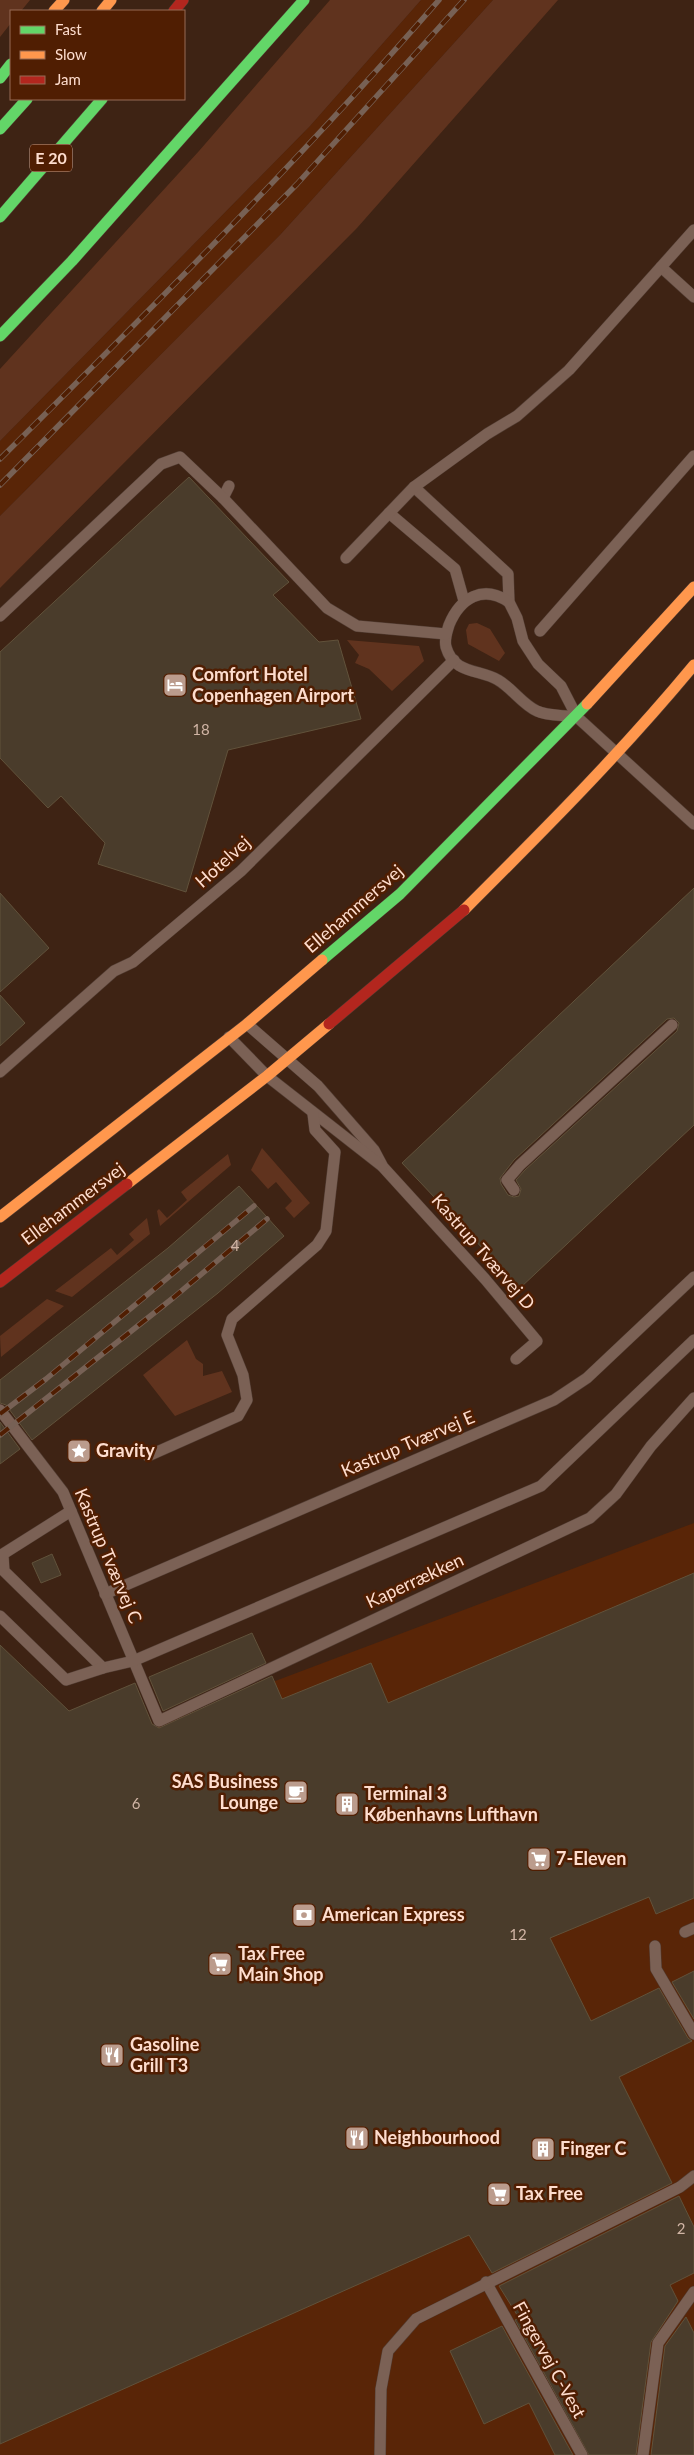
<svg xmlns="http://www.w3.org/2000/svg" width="694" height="2455" font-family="Lato,sans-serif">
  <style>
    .built { fill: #592507 }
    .green { fill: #60331e }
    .building { fill: #4a3c2b; stroke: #61523b; fill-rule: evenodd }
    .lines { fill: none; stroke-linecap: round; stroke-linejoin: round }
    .lane-casing { stroke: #523d33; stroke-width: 12 }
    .fast-casing { stroke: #523d33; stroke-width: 12 }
    .slow-casing { stroke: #523d33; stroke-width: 12 }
    .jam-casing { stroke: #523d33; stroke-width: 12 }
    .lane { stroke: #7b6155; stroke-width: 11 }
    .fast { stroke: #63d668; stroke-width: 11 }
    .slow { stroke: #ff974d; stroke-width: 11 }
    .jam { stroke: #b3261e; stroke-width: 11 }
    .rail-casing { stroke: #776155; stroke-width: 5.5 }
    .rail { stroke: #501e02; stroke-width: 4; stroke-dasharray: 11; stroke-linecap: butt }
    .labels { text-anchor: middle; stroke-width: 5; stroke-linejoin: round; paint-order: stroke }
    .number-label { font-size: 15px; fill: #d1b5a5 }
    .shield { fill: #501e02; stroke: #caa491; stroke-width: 1 }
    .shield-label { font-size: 16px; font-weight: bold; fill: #feddce }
    .poi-label { font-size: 18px; font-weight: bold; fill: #feddce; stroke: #501e02; text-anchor: start }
    .street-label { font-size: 18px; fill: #feddce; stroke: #501e02 }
  </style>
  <rect width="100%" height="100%" fill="#3e2314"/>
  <!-- built -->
  <g class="built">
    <path d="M 421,0 L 493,0 L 280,235 L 0,516 L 0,441 L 310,126 Z"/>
    <path d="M 694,1523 L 694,2455 L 0,2455 L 0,1785 Z"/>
  </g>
  <!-- green -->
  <g class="green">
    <path d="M 0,0 L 30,0 L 21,11 L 11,11 L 11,23 L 0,37 Z"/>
    <path d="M 330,0 L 421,0 L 310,126 L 0,441 L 0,369 L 199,151 Z"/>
    <path d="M 493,0 L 558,0 L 357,228 L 0,588 L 0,516 L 280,235 Z"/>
    <path d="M 477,623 L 490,629 L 505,653 L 499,661 L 468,644 L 466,630 L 469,624 Z"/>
    <path d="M 347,640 L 419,646 L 424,661 L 392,691 L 369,669 L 355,663 L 359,655 Z"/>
    <path d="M 262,1148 L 310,1203 L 294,1218 L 285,1208 L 292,1201 L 276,1182 L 268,1189 L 251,1170 Z"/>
    <path d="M 228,1154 L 231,1165 L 160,1226 L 157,1211 L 159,1209 L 167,1218 L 187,1200 L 181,1192 Z"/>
    <path d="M 147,1218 L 150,1234 L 72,1297 L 55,1291 L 111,1248 L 117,1255 L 134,1240 L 129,1234 Z"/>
    <path d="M 47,1299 L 64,1306 L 1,1357 L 0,1336 Z"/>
    <path d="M 187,1340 L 196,1359 L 203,1364 L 203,1376 L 222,1371 L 232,1392 L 175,1416 L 143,1375 Z"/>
  </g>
  <!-- building -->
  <g class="building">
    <path d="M 189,477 L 289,582 L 273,595 L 319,642 L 338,640 L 361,719 L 228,750 L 186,892 L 98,864 L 105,843 L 61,796 L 48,808 L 0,758 L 0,652 Z"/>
    <path d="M 694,888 L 694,1125 L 520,1288 L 402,1163 ZM 674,1018 L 679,1023 L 677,1031 L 525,1170 L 516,1180 L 521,1189 L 519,1196 L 514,1197 L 508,1195 L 501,1184 L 500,1178 L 514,1160 L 667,1019 Z"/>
    <path d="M 0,893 L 49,948 L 0,992 Z"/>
    <path d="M 0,995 L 25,1023 L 0,1046 Z"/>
    <path d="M 239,1186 L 284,1236 L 218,1293 L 32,1440 L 6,1405 L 0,1403 L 0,1380 L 168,1248 Z"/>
    <path d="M 0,1422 L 20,1449 L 0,1464 Z"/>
    <path d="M 52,1554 L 61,1575 L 41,1583 L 32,1563 Z"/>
    <path d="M 694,1573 L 694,1898 L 656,1914 L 649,1897 L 550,1938 L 591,2021 L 659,1988 L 688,2038 L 692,2041 L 619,2077 L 672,2183 L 492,2273 L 469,2235 L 0,2444 L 0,1645 L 69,1711 L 135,1683 L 152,1724 L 159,1728 L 272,1676 L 282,1699 L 371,1663 L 388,1703 Z"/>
    <path d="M 252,1633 L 266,1663 L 163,1711 L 149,1677 Z"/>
    <path d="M 694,1971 L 694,2019 L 672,1982 Z"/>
    <path d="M 679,2196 L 694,2227 L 694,2273 L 670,2285 L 678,2301 L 651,2342 L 636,2455 L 589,2455 L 515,2320 L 519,2318 L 499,2286 Z"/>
    <path d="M 686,2317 L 694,2333 L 694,2455 L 651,2455 L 665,2346 Z"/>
    <path d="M 502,2326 L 573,2455 L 555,2455 L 529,2403 L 484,2424 L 450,2351 Z"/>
  </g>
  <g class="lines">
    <!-- lane casing -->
    <g class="lane-casing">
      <g id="lane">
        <path d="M 661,267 L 694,297"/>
        <path d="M 414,487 L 508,574 L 509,602 L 517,618 L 523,641 L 538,664 L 561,686 L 577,717 L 694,824"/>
        <path d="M 223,498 L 229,486"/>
        <path d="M 389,513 L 455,569 L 464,601"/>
        <path d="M 346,558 L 414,487 L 487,434 L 517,416 L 569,370 L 694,230"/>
        <path d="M 509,602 C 483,584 460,598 449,625 C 447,632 444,639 446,647 C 454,675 481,669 498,680 C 512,688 523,705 537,711 C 547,716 564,715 575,717"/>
        <path d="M 0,616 L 161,464 L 180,457 L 223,498 L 327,608 L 357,626 L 446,634"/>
        <path d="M 540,631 L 694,456"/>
        <path d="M 247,1024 L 318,1086 L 374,1150 L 383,1167 L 485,1279 L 537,1341 L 516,1359"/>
        <path d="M 229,1037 L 267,1076 L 382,1166"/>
        <path d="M 0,1072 L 114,971 L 133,962 L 241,871 L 454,660"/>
        <path d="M 514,1190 L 507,1180 L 520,1165 L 672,1025"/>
        <path d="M 0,1410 L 63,1492 L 159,1721 L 590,1518 L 616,1494 L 651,1446 L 694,1398"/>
        <path d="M 148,1456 L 238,1416 L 247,1400 L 243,1375 L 227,1335 L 232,1319 L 317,1245 L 326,1231 L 335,1152 L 315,1130 L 313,1114"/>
        <path d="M 71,1511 L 3,1554 L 4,1571 L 103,1668 L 133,1661 L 541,1486 L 694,1340"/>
        <path d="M 105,1594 L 554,1400 L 587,1378 L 694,1277"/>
        <path d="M 0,1616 L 66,1680 L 103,1668"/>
        <path d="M 685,1932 L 694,1928"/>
        <path d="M 655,1946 L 656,1969 L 694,2034"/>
        <path d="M 486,2282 L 582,2455"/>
        <path d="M 380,2455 L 381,2389 L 388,2351 L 416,2319 L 680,2187 L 694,2176"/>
        <path d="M 643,2455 L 658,2343 L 694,2292"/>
      </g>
    </g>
    <!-- fast casing -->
    <g class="fast-casing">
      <g id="fast">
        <path d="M 0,78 L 11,64"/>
        <path d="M 0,129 L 27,99"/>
        <path d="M 0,217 L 102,99"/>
        <path d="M 0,336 L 72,261 L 304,0"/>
        <path d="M 322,960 L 400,894 L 587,704"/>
      </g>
    </g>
    <!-- slow casing -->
    <g class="slow-casing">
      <g id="slow">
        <path d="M 54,11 L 64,0"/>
        <path d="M 102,11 L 111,0"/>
        <path d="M 587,704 L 694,587"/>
        <path d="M 464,910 C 543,831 622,752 694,665"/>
        <path d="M 127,1184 L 267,1076 L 329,1024"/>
        <path d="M 0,1217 L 247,1024 L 322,960"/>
      </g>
    </g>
    <!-- jam casing -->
    <g class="jam-casing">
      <g id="jam">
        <path d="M 174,11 L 183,0"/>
        <path d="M 329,1024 L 464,910"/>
        <path d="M 0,1282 L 127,1184"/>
      </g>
    </g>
    <!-- lane -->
    <use href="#lane" class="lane"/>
    <!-- fast -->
    <use href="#fast" class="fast"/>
    <!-- slow -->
    <use href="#slow" class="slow"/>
    <!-- jam -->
    <use href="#jam" class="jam"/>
    <!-- rail casing -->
    <g class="rail-casing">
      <g id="rail">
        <path d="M 0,459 C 150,310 300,160 439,0"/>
        <path d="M 0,485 L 297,184 L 464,0"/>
        <path d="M 0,1414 L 46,1379 L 254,1206"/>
        <path d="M 0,1435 L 173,1298 L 267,1219"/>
      </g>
    </g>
    <!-- rail -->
    <use href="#rail" class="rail"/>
  </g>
  <!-- icons -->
  <defs>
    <g id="hotel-square" transform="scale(1.25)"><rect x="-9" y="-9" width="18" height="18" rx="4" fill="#bb9c8d" stroke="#501e02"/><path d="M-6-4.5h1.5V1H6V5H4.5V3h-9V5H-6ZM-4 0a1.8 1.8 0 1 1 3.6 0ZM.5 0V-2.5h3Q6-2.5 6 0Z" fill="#fff"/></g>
    <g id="sight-square" transform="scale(1.25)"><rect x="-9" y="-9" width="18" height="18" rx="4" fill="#bb9c8d" stroke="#501e02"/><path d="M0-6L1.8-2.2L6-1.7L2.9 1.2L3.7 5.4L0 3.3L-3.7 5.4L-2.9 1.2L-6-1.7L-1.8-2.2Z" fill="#fff"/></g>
    <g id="cafe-square" transform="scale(1.25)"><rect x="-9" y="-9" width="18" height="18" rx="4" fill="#bb9c8d" stroke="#501e02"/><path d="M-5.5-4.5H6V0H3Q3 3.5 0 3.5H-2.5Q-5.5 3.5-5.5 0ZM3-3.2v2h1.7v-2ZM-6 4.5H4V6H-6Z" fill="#fff"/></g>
    <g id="building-square" transform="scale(1.25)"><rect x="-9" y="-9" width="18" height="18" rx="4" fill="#bb9c8d" stroke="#501e02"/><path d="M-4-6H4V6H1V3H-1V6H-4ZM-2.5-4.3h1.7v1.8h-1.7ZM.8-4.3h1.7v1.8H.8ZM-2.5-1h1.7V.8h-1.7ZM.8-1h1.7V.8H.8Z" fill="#fff"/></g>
    <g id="supermarket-square" transform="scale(1.25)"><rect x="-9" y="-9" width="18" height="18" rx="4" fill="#bb9c8d" stroke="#501e02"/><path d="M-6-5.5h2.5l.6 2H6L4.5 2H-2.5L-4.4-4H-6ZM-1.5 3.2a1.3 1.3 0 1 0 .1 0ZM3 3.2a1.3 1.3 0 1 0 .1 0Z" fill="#fff"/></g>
    <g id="bank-square" transform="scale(1.25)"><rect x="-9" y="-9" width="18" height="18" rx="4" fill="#bb9c8d" stroke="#501e02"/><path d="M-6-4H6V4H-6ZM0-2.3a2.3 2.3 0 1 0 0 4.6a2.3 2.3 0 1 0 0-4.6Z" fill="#fff"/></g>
    <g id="restaurant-square" transform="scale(1.25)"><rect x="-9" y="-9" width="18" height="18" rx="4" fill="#bb9c8d" stroke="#501e02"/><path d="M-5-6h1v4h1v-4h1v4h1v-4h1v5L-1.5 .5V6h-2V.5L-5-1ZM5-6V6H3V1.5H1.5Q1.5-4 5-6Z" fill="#fff"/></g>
  </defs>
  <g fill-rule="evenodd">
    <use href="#hotel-square" x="175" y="685"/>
    <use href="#sight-square" x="79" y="1451"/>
    <use href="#cafe-square" x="296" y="1792"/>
    <use href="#building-square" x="347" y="1804"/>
    <use href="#supermarket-square" x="539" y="1859"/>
    <use href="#bank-square" x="304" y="1915"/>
    <use href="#supermarket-square" x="220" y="1964"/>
    <use href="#restaurant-square" x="112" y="2055"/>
    <use href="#restaurant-square" x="357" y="2138"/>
    <use href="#building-square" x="543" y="2149"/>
    <use href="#supermarket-square" x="499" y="2194"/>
  </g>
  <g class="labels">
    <!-- number labels -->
    <g class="number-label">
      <text x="201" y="735">18</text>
      <text x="235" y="1251">4</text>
      <text x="136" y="1809">6</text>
      <text x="518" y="1940">12</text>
      <text x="681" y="2234">2</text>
    </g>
    <!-- shield labels -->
    <rect class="shield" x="30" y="144.5" width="42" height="27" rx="4"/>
    <g class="shield-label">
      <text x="51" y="164">E 20</text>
    </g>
    <!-- poi labels -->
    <g class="poi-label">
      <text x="192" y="681">Comfort Hotel<tspan x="192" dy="21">Copenhagen Airport</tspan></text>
      <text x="96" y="1457">Gravity</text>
      <text x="278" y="1788" text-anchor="end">SAS Business<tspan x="278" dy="21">Lounge</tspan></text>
      <text x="364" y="1800">Terminal 3<tspan x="364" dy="21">Københavns Lufthavn</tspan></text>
      <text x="556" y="1865">7-Eleven</text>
      <text x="322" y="1921">American Express</text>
      <text x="238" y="1960">Tax Free<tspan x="238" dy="21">Main Shop</tspan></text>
      <text x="130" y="2051">Gasoline<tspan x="130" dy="21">Grill T3</tspan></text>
      <text x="374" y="2144">Neighbourhood</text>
      <text x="560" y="2155">Finger C</text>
      <text x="516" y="2200">Tax Free</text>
    </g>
    <!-- street labels -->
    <g class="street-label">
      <text transform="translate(223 862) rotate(-42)" y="6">Hotelvej</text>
      <text transform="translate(354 909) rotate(-41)" y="6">Ellehammersvej</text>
      <text transform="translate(73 1204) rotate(-37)" y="6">Ellehammersvej</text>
      <text transform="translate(483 1252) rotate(49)" y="6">Kastrup Tværvej D</text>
      <text transform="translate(408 1444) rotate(-23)" y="6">Kastrup Tværvej E</text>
      <text transform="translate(108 1556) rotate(67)" y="6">Kastrup Tværvej C</text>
      <text transform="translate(415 1581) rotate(-25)" y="6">Kaperrækken</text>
      <text transform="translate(549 2360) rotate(61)" y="6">Fingervej C-Vest</text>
    </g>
  </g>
  <!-- legend -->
  <rect x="10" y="10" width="175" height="90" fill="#501e02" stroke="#966a54"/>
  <rect x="20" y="26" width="25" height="8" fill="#63d668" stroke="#966a54"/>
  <text x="55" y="35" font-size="15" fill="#feddce">Fast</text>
  <rect x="20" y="51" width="25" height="8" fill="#ff974d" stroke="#966a54"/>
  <text x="55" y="60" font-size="15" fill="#feddce">Slow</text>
  <rect x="20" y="76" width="25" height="8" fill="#b3261e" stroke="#966a54"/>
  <text x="55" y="85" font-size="15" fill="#feddce">Jam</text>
</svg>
